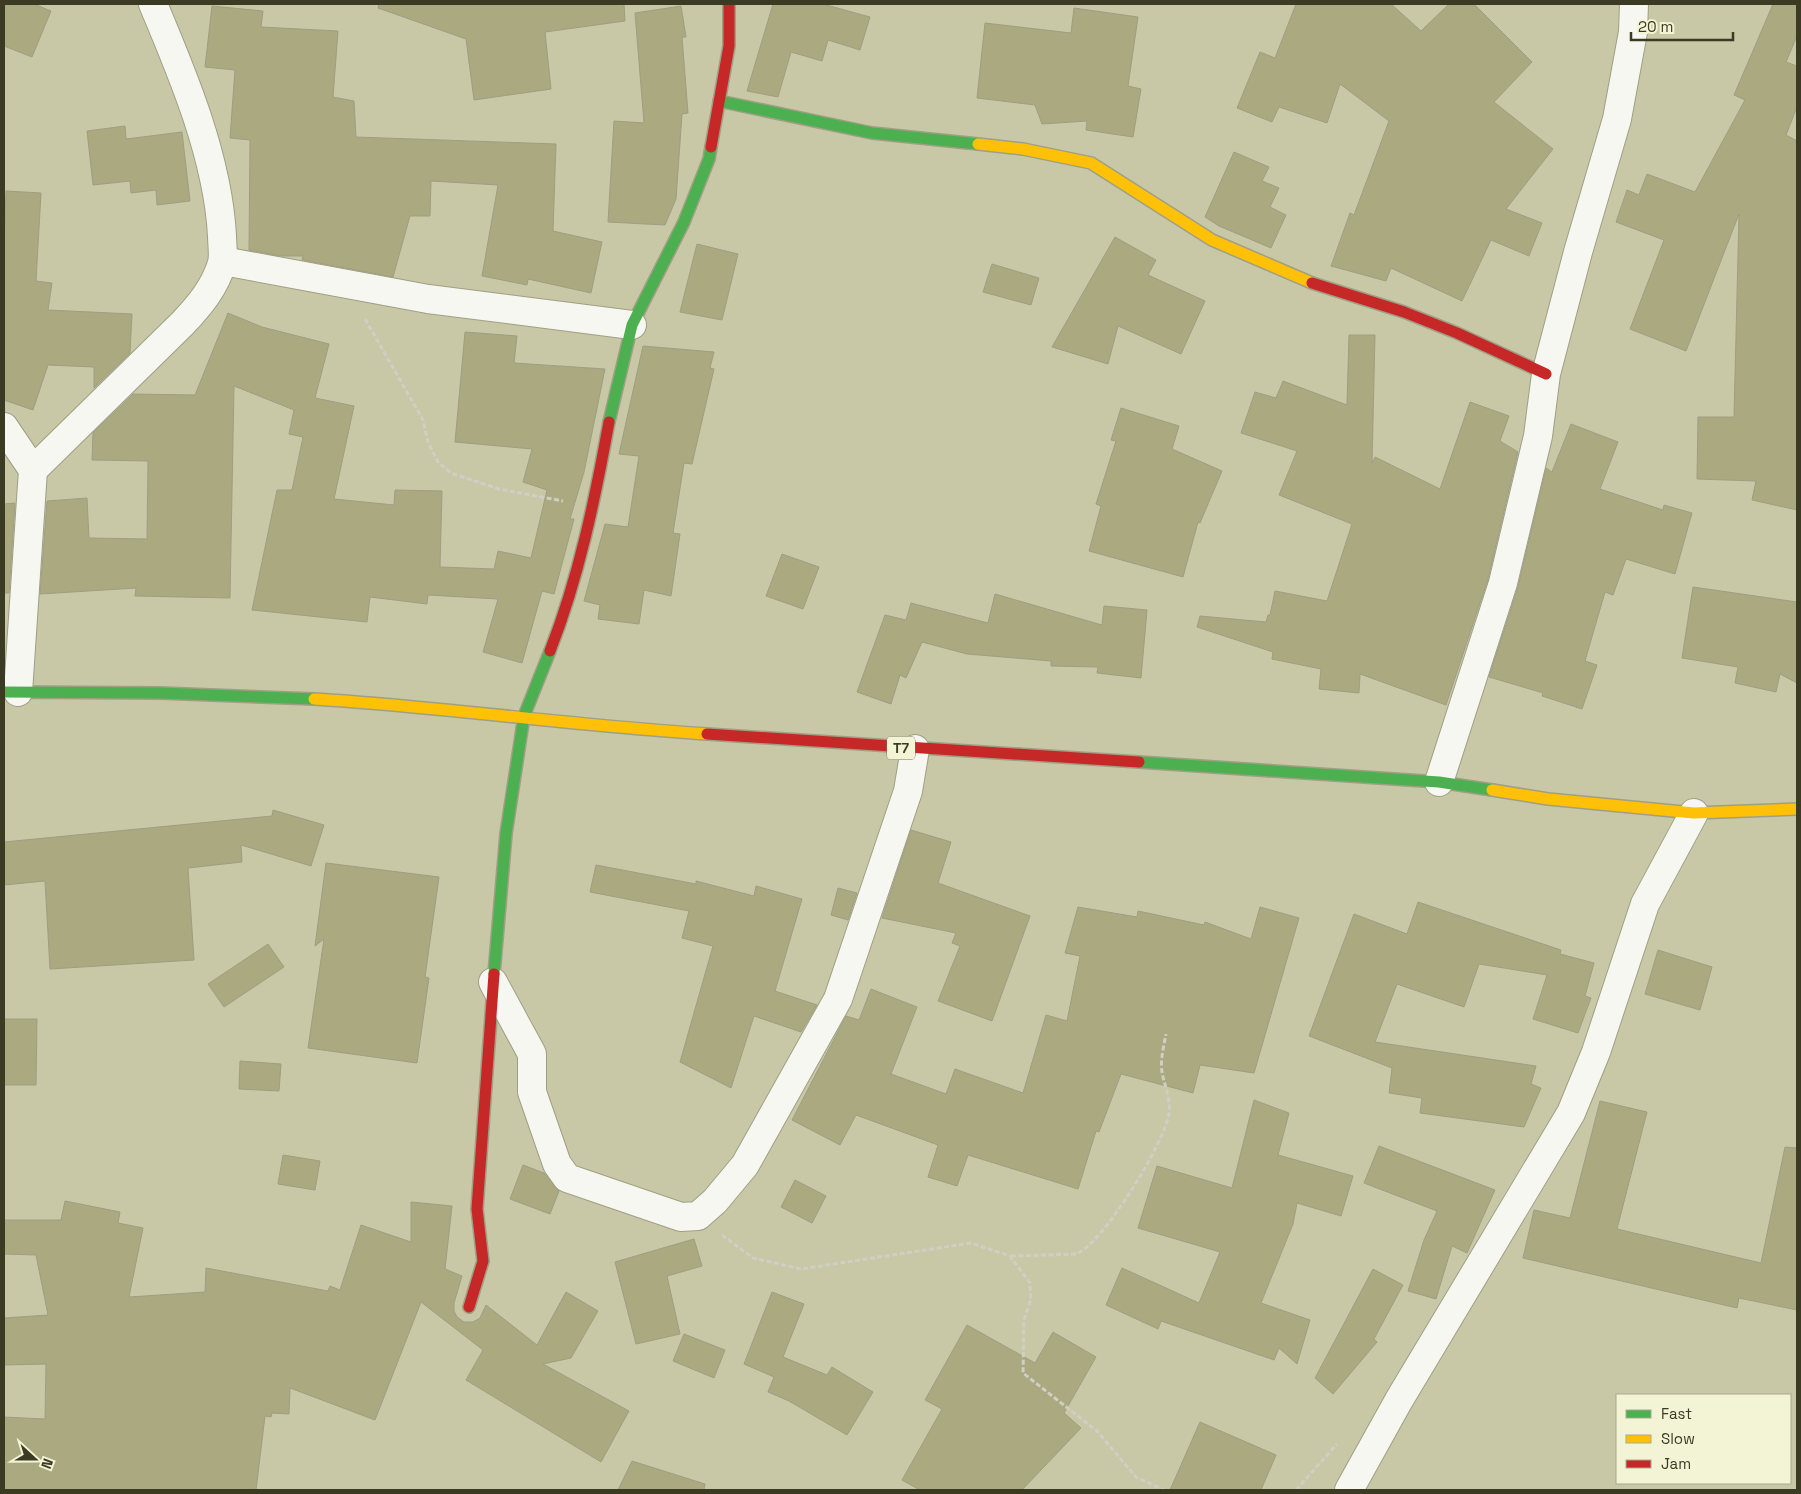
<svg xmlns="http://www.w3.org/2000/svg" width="1801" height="1494" font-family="'Space Grotesk',sans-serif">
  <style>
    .building { fill: #aaa980; stroke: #9e9e84 }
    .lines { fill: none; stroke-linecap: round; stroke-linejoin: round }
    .street-casing { stroke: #9f9f85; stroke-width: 30 }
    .fast-casing { stroke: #9f9f85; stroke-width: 14 }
    .slow-casing { stroke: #9f9f85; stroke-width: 14 }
    .jam-casing { stroke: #9f9f85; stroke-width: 14 }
    .path { stroke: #cfcfc5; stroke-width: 3; stroke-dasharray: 5 2.5; stroke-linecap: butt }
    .street { stroke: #f7f7f2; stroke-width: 28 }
    .fast { stroke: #4caf50; stroke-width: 11 }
    .slow { stroke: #ffc107; stroke-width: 11 }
    .jam { stroke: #c62828; stroke-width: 11 }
    .labels { text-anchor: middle; stroke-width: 4.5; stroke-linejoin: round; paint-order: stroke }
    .shield { fill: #f3f4d6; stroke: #727259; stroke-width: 1 }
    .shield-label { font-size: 14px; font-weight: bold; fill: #3b3b23 }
  </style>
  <rect width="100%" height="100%" fill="#c8c8a6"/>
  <!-- building -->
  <g class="building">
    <path d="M 4,4 L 34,4 L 51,11 L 32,57 L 4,46 Z"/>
    <path d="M 379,4 L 624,4 L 625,21 L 545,32 L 551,89 L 474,100 L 466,39 L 378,8 Z"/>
    <path d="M 773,4 L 823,4 L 870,17 L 860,50 L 828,40 L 822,61 L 791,52 L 778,97 L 747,91 Z"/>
    <path d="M 1296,4 L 1391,4 L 1421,31 L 1449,4 L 1474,4 L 1532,62 L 1494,102 L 1553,149 L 1506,209 L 1542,223 L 1529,256 L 1491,240 L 1462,301 L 1391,268 L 1386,281 L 1331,266 L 1350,213 L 1354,215 L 1389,121 L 1340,84 L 1327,123 L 1279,107 L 1272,122 L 1237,108 L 1260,52 L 1275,58 Z"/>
    <path d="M 1773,4 L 1797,4 L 1797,36 L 1786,62 L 1797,66 L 1797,107 L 1786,135 L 1797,141 L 1797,510 L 1752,500 L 1756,481 L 1697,479 L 1698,417 L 1734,417 L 1739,214 L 1686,351 L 1630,329 L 1664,240 L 1616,222 L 1627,190 L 1639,195 L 1647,174 L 1695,192 L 1745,100 L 1734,95 Z"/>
    <path d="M 212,6 L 263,11 L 261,27 L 338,31 L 333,97 L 354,101 L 356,137 L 556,144 L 553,231 L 602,242 L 591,293 L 528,279 L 527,285 L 482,276 L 498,185 L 431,181 L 430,216 L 410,216 L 393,277 L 302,260 L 303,256 L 280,256 L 249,250 L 250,140 L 230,138 L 235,70 L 205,67 Z"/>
    <path d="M 681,6 L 686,37 L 682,37 L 688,113 L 682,114 L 676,199 L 665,225 L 608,222 L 614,121 L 644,123 L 635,13 Z"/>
    <path d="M 1074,8 L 1138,17 L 1128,86 L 1141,89 L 1133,137 L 1086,130 L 1087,121 L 1042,124 L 1035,105 L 977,98 L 985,23 L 1071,33 Z"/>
    <path d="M 125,126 L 126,139 L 182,132 L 190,201 L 157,205 L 156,190 L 131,193 L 130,181 L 93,185 L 87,131 Z"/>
    <path d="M 1234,152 L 1269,167 L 1262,181 L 1279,188 L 1270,207 L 1286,215 L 1271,248 L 1219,226 L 1205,217 Z"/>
    <path d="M 6,191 L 41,193 L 36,281 L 52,283 L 48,310 L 132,314 L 130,353 L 94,388 L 94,367 L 48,365 L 33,410 L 4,400 L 4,241 Z"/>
    <path d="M 1115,237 L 1156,260 L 1148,275 L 1205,301 L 1181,354 L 1118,326 L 1108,364 L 1052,347 Z"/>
    <path d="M 697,244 L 738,254 L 722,320 L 680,312 Z"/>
    <path d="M 992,264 L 1039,278 L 1031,305 L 983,292 Z"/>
    <path d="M 228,313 L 262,327 L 329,344 L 315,398 L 354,406 L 334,499 L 394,505 L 395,490 L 442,491 L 440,567 L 494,569 L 498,551 L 531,558 L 547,490 L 523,482 L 532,449 L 455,442 L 465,332 L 517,336 L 514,363 L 605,369 L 584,472 L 570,519 L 574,519 L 554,594 L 542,591 L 522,663 L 483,652 L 498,599 L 428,595 L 427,604 L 370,597 L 367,622 L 252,610 L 277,490 L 292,490 L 303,437 L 289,434 L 294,410 L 234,386 L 230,598 L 135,596 L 136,588 L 40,594 L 47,501 L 87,498 L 89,538 L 147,539 L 148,461 L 92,460 L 93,433 L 133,394 L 195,395 Z"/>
    <path d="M 1349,335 L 1375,335 L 1372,463 L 1375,457 L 1440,489 L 1470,402 L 1509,416 L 1500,441 L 1518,452 L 1488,579 L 1446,705 L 1360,674 L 1359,693 L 1319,689 L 1321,669 L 1272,659 L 1273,652 L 1197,627 L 1200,616 L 1266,622 L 1268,615 L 1270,615 L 1275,591 L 1327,601 L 1352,524 L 1279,495 L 1297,451 L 1241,433 L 1255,392 L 1276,398 L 1283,381 L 1347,405 Z"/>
    <path d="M 643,346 L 714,352 L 710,368 L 714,369 L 692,464 L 684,463 L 673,533 L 680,534 L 671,596 L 644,590 L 639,624 L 598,619 L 600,605 L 584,601 L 605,524 L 628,527 L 639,456 L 619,454 Z"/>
    <path d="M 1121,408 L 1179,426 L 1172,449 L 1222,471 L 1200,523 L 1198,522 L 1183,577 L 1089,551 L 1101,506 L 1096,504 L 1116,441 L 1111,440 Z"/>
    <path d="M 1571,424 L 1618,442 L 1600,489 L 1663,510 L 1664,505 L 1692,513 L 1675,574 L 1626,559 L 1613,595 L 1605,592 L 1585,661 L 1597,665 L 1582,709 L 1542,696 L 1543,693 L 1489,677 L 1518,587 L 1546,468 L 1552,472 Z"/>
    <path d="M 15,503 L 9,593 L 4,593 L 4,504 Z"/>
    <path d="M 782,554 L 819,567 L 803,609 L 766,596 Z"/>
    <path d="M 1693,587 L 1797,602 L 1797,683 L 1780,674 L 1776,692 L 1735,683 L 1738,667 L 1682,658 Z"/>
    <path d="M 995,594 L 1102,625 L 1104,606 L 1147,610 L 1141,678 L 1097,673 L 1098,667 L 1051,666 L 1051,661 L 967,654 L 922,642 L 906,678 L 900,675 L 891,704 L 857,692 L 885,615 L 906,620 L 911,603 L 988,623 Z"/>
    <path d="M 273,810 L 324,825 L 311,866 L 241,845 L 242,862 L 188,868 L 194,960 L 50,969 L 45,881 L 4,885 L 4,842 L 272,816 Z"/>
    <path d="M 911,830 L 951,842 L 938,883 L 1030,916 L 992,1021 L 938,1001 L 960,946 L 952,943 L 956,933 L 882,918 Z"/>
    <path d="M 326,863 L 439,877 L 425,977 L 429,978 L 417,1063 L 308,1048 L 324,939 L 315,946 Z"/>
    <path d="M 596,865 L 696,884 L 696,881 L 754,896 L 756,886 L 802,899 L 775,991 L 817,1005 L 801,1032 L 754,1016 L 731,1088 L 680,1062 L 713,946 L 682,938 L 689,911 L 590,892 Z"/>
    <path d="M 838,888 L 857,893 L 848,920 L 831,915 Z"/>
    <path d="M 1418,902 L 1561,950 L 1560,954 L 1594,963 L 1585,996 L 1591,998 L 1578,1033 L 1533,1019 L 1547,975 L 1479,964 L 1464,1007 L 1397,984 L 1375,1042 L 1536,1066 L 1531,1084 L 1541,1088 L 1524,1127 L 1420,1113 L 1422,1098 L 1389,1093 L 1392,1068 L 1309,1036 L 1354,914 L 1407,934 Z"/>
    <path d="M 1078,907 L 1137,917 L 1138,911 L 1204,925 L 1205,922 L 1251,939 L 1260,907 L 1299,918 L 1254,1073 L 1200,1065 L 1193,1093 L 1121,1074 L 1099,1132 L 1096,1131 L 1078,1189 L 968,1155 L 957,1186 L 928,1177 L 938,1145 L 856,1115 L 840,1145 L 792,1120 L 846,1016 L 859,1020 L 871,989 L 917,1007 L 891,1074 L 946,1094 L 955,1069 L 1023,1093 L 1046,1015 L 1067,1021 L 1080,956 L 1065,953 Z"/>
    <path d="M 268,944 L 284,967 L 224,1007 L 208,984 Z"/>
    <path d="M 1658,950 L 1712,967 L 1700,1010 L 1645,994 Z"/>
    <path d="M 4,1019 L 37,1019 L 36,1085 L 4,1085 Z"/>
    <path d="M 240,1061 L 281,1064 L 279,1091 L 239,1089 Z"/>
    <path d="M 1254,1100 L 1289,1113 L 1278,1155 L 1353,1176 L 1341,1216 L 1297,1203 L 1293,1224 L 1261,1303 L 1310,1320 L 1297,1364 L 1279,1348 L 1274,1360 L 1161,1321 L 1158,1329 L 1106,1305 L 1122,1268 L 1199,1303 L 1220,1252 L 1138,1228 L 1157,1166 L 1232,1188 Z"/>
    <path d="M 1600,1101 L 1647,1112 L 1617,1229 L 1761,1263 L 1785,1147 L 1797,1148 L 1797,1310 L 1739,1298 L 1737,1308 L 1523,1258 L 1534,1210 L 1570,1218 Z"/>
    <path d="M 1379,1146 L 1495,1190 L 1467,1253 L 1452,1246 L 1436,1299 L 1408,1291 L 1424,1240 L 1437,1211 L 1364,1183 Z"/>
    <path d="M 283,1155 L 320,1161 L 315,1190 L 278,1184 Z"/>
    <path d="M 523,1165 L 544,1173 L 559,1191 L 550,1214 L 510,1199 Z"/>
    <path d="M 795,1180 L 826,1196 L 812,1223 L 781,1207 Z"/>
    <path d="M 65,1201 L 120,1212 L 118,1223 L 143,1228 L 129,1297 L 205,1292 L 206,1268 L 328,1291 L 330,1286 L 340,1290 L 361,1225 L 411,1242 L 411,1202 L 452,1206 L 445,1269 L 462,1276 L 454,1303 L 454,1311 L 457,1317 L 464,1322 L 473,1322 L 480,1318 L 486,1305 L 537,1345 L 566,1292 L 598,1311 L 571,1358 L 543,1364 L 629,1411 L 601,1462 L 466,1380 L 483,1350 L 421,1302 L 375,1420 L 290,1388 L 289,1414 L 272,1413 L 271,1417 L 265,1416 L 256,1490 L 4,1490 L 4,1417 L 45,1419 L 46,1364 L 4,1365 L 4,1318 L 48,1315 L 36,1255 L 4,1254 L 4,1220 L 61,1220 Z"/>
    <path d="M 694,1239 L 702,1266 L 667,1276 L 680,1334 L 636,1344 L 615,1262 Z"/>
    <path d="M 1373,1269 L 1403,1285 L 1374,1339 L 1377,1342 L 1333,1394 L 1315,1378 Z"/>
    <path d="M 772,1292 L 804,1304 L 783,1357 L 827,1375 L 832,1367 L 873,1392 L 847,1435 L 789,1401 L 768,1392 L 774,1377 L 744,1364 Z"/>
    <path d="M 967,1325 L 1035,1363 L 1053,1332 L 1096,1357 L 1064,1413 L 1081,1428 L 1022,1490 L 920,1490 L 902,1480 L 942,1409 L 925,1400 Z"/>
    <path d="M 684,1334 L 725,1350 L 714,1378 L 673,1361 Z"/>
    <path d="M 1200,1422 L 1276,1455 L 1261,1490 L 1170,1490 Z"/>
    <path d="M 632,1461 L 705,1484 L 704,1490 L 618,1490 Z"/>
  </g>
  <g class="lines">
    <!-- street casing -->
    <g class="street-casing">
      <g id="street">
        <path d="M 223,261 L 428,299 L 632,325"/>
        <path d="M 4,427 L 33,470 L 18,692"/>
        <path d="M 33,470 L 183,323 C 200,305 215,287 222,263 C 224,255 222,244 222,236 C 218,158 183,75 153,4"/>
        <path d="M 1439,782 L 1503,583 L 1538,436 L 1546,374 L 1578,252 L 1617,119 L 1633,32 L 1634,4"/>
        <path d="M 493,982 L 532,1054 L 532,1092 L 557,1164 L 567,1178 L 681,1217 L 698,1216 L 715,1201 L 745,1165 L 838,999 L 908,791 L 915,749"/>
        <path d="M 1349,1490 L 1399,1400 L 1571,1113 L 1596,1052 L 1645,904 L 1694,813"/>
      </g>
    </g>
    <!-- fast casing -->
    <g class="fast-casing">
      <g id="fast">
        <path d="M 719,101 L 872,133 L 978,144"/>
        <path d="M 609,422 L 632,325 L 684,222 L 709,159 L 711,147"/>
        <path d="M 4,692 L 160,693 L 314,699"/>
        <path d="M 1139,762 L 1439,782 L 1492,790"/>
        <path d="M 494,974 L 506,834 L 524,716 L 550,651"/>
      </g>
    </g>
    <!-- slow casing -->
    <g class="slow-casing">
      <g id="slow">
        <path d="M 978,144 L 1023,149 L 1091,163 L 1212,240 L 1312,283"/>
        <path d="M 314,699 C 446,707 576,726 707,734"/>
        <path d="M 1492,790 L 1548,799 L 1694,813 L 1797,809"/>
      </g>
    </g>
    <!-- jam casing -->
    <g class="jam-casing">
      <g id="jam">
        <path d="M 711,147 L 729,46 L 729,4"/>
        <path d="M 1312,283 L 1404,312 L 1457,333 L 1546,374"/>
        <path d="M 550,651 C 579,577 595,499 609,422"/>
        <path d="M 707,734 L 1139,762"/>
        <path d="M 469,1307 L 483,1261 L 477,1209 L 494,974"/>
      </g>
    </g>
    <!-- path -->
    <g class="path">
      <path d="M 365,319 L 423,420 L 428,442 L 438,462 L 451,473 L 499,489 L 563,501"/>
      <path d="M 722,1235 L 753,1258 L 801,1269 L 971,1243 L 1010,1256 L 1030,1283 L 1031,1299 L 1024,1320 L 1023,1373 L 1097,1431 L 1136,1477 L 1164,1490"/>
      <path d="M 1011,1256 L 1076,1254 C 1102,1245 1166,1141 1169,1113 C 1171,1098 1164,1085 1162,1072 C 1160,1060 1164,1045 1166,1034"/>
      <path d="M 1296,1490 L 1337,1444"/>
    </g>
    <!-- street -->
    <use href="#street" class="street"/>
    <!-- fast -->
    <use href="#fast" class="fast"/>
    <!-- slow -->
    <use href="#slow" class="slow"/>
    <!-- jam -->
    <use href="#jam" class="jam"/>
  </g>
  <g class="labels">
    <!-- shield labels -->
    <rect class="shield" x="887" y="736.5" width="28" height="23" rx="4"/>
    <g class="shield-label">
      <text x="901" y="753">T7</text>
    </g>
  </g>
  <!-- border -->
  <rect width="1801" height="1494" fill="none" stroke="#3b3b23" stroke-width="10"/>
  <!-- legend -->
  <rect x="1616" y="1394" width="175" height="90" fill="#f3f4d6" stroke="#a9aa8e"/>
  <rect x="1626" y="1410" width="25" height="8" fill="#4caf50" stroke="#a9aa8e"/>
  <text x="1661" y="1419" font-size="15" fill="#3b3b23">Fast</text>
  <rect x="1626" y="1435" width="25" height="8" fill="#ffc107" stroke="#a9aa8e"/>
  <text x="1661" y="1444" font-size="15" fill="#3b3b23">Slow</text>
  <rect x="1626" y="1460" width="25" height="8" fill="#c62828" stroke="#a9aa8e"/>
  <text x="1661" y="1469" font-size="15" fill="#3b3b23">Jam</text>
  <!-- north arrow -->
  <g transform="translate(35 1459) rotate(111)" stroke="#f3f4d6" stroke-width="4" paint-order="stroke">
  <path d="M0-4L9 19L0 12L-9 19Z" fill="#3b3b23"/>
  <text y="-8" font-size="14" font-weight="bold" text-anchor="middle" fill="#3b3b23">N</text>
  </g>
  <!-- scale -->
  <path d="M1631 32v8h102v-8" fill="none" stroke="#3b3b23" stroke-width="2.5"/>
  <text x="1638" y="32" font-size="15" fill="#3b3b23" stroke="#f3f4d6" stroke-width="4" paint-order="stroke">20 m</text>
</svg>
